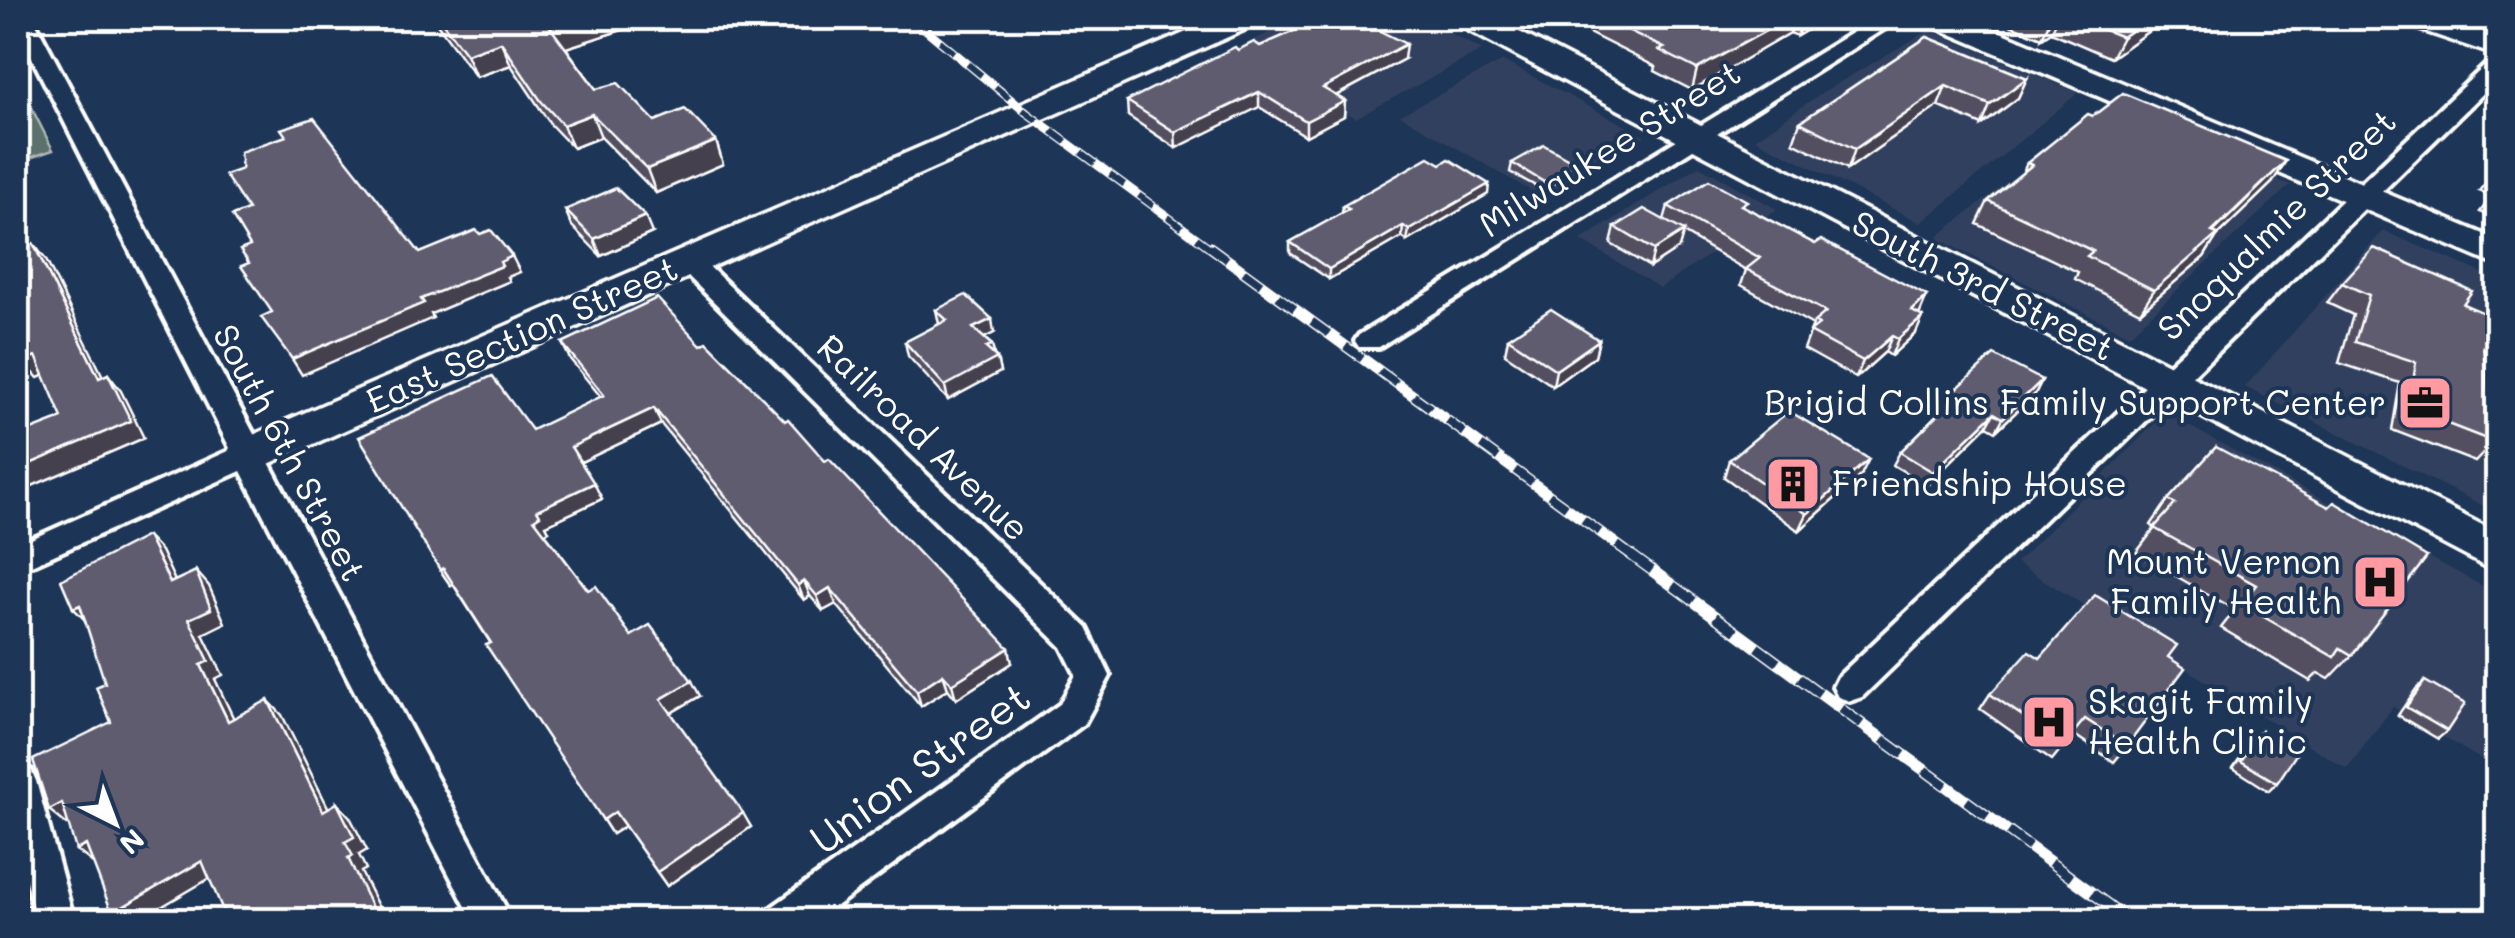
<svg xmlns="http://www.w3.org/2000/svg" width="2515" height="938" font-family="Mali,sans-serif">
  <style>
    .built { fill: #31415e }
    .green { fill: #5d716c; stroke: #aeb8b6; stroke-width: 2.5 }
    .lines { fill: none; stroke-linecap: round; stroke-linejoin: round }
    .street-casing { stroke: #fff; stroke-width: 8 }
    .secondary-casing { stroke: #fff; stroke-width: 7 }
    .street { fill: #1d3557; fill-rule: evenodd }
    .secondary { fill: #1d3557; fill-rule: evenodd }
    .rail-far2-casing { stroke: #fff; stroke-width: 9 }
    .rail-far1-casing { stroke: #fff; stroke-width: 11 }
    .rail-casing { stroke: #fff; stroke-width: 12 }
    .rail-far2 { stroke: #1d3557; stroke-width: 6; stroke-dasharray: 18; stroke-linecap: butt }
    .rail-far1 { stroke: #1d3557; stroke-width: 8; stroke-dasharray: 21; stroke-linecap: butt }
    .rail { stroke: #1d3557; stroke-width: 9; stroke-dasharray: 26; stroke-linecap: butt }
    .wall { fill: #534f60; stroke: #fff; stroke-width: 2.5 }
    .shaded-wall { fill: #44404e; stroke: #fff; stroke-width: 2.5 }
    .building { fill: #615c70; stroke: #fff; stroke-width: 2.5 }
    .labels { text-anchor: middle; stroke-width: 8; stroke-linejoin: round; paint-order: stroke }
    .street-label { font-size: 35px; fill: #fff; stroke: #1d3557 }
    .poi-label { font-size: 35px; fill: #fff; stroke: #1d3557; text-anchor: end }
    .near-street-label { font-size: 42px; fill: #fff; stroke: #1d3557 }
  </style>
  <rect width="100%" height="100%" fill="#1d3557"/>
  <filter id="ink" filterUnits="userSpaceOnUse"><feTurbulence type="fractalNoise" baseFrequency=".01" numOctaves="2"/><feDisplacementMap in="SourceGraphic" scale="20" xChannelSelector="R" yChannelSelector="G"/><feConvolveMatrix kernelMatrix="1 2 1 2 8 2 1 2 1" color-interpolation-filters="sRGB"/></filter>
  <g filter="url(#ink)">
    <!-- built -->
    <g class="built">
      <path d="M 1300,18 L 1420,18 L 1483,50 L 1356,118 L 1302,87 L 1201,65 Z"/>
      <path d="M 1929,30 L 2078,93 L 1921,223 L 1755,139 L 1823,92 Z"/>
      <path d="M 1503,61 L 1645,136 L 1543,198 L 1400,115 Z"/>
      <path d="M 2103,107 L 2290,185 L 2129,335 L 1936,238 Z"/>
      <path d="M 1699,166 L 1777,209 L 1660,288 L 1581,240 Z"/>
      <path d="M 2383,231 L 2497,279 L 2494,511 L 2245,387 Z"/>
      <path d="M 2165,413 L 2497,594 L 2497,769 L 2393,707 L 2347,769 L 2016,563 Z"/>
    </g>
    <!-- green -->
    <path class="green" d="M 18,81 L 53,150 L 18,162 Z"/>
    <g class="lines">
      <!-- street casing -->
      <g class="street-casing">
        <g id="street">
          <path d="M 18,18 L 33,18 L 512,920 L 473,920 L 241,471 L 18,571 L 18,545 L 231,450 L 18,30 Z"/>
          <path d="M 1876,18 L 1901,18 L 1379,347 L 1359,347 L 1355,341 L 1359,335 Z"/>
          <path d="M 2498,60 L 2498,79 L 1862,697 L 1850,701 L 1838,697 L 1833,687 L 1838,677 L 2490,61 Z"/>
          <path d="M 689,254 L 698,256 L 1087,628 L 1110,676 L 1084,724 L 817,920 L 767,920 L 772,907 L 1060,704 L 1076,675 L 1062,647 L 680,268 L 676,262 L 680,256 Z"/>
          <path d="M 18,765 L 31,770 L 36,781 L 74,920 L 36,920 L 18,850 Z"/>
        </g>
      </g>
      <!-- secondary casing -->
      <g class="secondary-casing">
        <g id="secondary">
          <path d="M 1219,18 L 1260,18 L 1255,25 L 264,466 L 248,471 L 232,466 L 226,455 L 232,444 Z"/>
          <path d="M 1454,18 L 1492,18 L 2498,533 L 2498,573 L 1458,25 Z"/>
          <path d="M 1926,18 L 1967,18 L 2498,240 L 2498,266 L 1930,25 Z"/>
          <path d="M 2402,18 L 2446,18 L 2498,35 L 2498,56 L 2406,25 Z"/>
        </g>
      </g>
      <!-- street -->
      <use href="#street" class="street"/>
      <!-- secondary -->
      <use href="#secondary" class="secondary"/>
      <!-- rail-far2 casing -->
      <g class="rail-far2-casing">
        <path id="rail-far2" d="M 912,18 L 1027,113 L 1213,250"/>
      </g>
      <!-- rail-far1 casing -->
      <g class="rail-far1-casing">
        <path id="rail-far1" d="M 1210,247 L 1634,557"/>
      </g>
      <!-- rail casing -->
      <g class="rail-casing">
        <path id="rail" d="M 1631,555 L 2129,920"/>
      </g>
      <!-- rail-far2 -->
      <use href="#rail-far2" class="rail-far2"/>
      <!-- rail-far1 -->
      <use href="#rail-far1" class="rail-far1"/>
      <!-- rail -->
      <use href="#rail" class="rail"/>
    </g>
    <!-- wall -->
    <g class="wall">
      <path d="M 435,18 L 659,18 L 566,48 L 596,89 L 655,121 L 716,141 L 723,164 L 656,193 L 601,137 L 573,148 L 551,125 L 511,65 L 476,77 L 438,25 Z"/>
      <path d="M 1082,18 L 1124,18 L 1100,28 Z"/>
      <path d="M 1576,18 L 1827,18 L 1797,36 L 1790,33 L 1692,90 L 1655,71 L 1656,67 L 1575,26 Z"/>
      <path d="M 1993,18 L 2167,18 L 2111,58 L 2051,32 L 2042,38 Z"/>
      <path d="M 1927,37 L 2027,78 L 2018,98 L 1982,125 L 1938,106 L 1848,169 L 1793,142 L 1800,122 Z"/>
      <path d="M 1260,46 L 1404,59 L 1336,96 L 1345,101 L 1344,116 L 1306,136 L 1259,107 L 1176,148 L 1128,116 L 1127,101 Z"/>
      <path d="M 1512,163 L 1576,163 L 1575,171 L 1543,190 L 1510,172 Z"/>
      <path d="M 2027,163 L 2272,183 L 2217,236 L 2204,257 L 2140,312 L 2075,279 L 2078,272 L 1977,224 L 1988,201 L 2022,174 Z"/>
      <path d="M 2498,168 L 2498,219 L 2480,212 L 2492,196 L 2479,191 Z"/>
      <path d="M 1488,194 L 1407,241 L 1402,237 L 1329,279 L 1290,253 L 1290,242 L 1342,213 L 1343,206 Z"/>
      <path d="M 1668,206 L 1745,207 L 1815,244 L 1927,296 L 1918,314 L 1916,333 L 1891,356 L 1885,352 L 1856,378 L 1804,349 L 1813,325 L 1741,285 L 1746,270 L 1683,233 L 1679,248 L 1650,267 L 1611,244 L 1615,227 L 1664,220 Z"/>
      <path d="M 565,210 L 652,233 L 601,256 L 572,226 Z"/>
      <path d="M 2342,283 L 2463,304 L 2492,351 L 2484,360 L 2494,442 L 2475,462 L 2392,430 L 2400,383 L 2339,363 L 2353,315 L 2327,303 Z"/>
      <path d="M 936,310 L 994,333 L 984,338 L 992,345 L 994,355 L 997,358 L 1000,372 L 948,400 L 908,356 L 905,342 L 939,324 Z"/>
      <path d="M 1508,338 L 1599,340 L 1595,356 L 1553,386 L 1505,354 Z"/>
      <path d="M 562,343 L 701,345 L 825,461 L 1012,663 L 956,699 L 948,689 L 921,706 L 836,604 L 823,611 L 810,596 L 804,600 L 661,424 L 580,462 L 602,499 L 546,525 L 549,531 L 545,533 L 588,590 L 631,636 L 700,696 L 671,713 L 751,827 L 667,886 L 625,826 L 612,834 L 453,584 L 451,586 L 440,570 L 532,430 L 601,397 L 570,359 Z"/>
      <path d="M 2042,380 L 2035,394 L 1996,431 L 1987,426 L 1927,485 L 1893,465 L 1900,452 L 1948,405 L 1954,391 Z"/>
      <path d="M 2216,447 L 2352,655 L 2329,679 L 2318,673 L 2310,681 L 2221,628 L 2235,610 L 2136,553 L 2155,528 L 2151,525 L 2168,500 Z"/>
      <path d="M 1729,460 L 1861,475 L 1799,531 L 1724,477 Z"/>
      <path d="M 2168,657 L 2127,746 L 2114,762 L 2073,734 L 2052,760 L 1980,709 L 1990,694 L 2040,658 Z"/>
      <path d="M 2425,681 L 2447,731 L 2438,739 L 2398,715 L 2416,689 Z"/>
      <path d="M 2261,731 L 2277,783 L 2269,791 L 2233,768 L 2253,739 Z"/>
    </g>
    <!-- shaded-wall -->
    <g class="shaded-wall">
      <path d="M 580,18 L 659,18 L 560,50 L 550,27 Z"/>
      <path d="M 1106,18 L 1124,18 L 1100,28 L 1099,20 Z"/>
      <path d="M 1789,18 L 1795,18 L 1790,33 L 1692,90 L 1697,69 Z"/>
      <path d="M 1803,18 L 1827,18 L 1797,36 Z"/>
      <path d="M 2051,18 L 2058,18 L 2051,32 L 2042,38 Z"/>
      <path d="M 2149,18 L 2167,18 L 2111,58 L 2122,37 Z"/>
      <path d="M 501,42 L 511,65 L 476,77 L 466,54 Z"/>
      <path d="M 1406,44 L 1404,59 L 1322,103 L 1323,88 Z"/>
      <path d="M 2027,78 L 2018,98 L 1982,125 L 1990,105 Z"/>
      <path d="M 1946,86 L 1938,106 L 1848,169 L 1855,149 Z"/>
      <path d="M 1259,92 L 1259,107 L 1176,148 L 1175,132 Z"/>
      <path d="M 1345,101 L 1344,116 L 1306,136 L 1306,121 Z"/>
      <path d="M 592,114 L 601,137 L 573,148 L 563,125 Z"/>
      <path d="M 716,141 L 723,164 L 656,193 L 647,169 Z"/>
      <path d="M 2286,161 L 2272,183 L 2217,236 L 2204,257 L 2140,312 L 2154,290 Z"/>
      <path d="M 1576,163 L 1575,171 L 1543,190 L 1544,182 Z"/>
      <path d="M 1489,184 L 1488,194 L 1407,241 L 1409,230 Z"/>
      <path d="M 645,216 L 652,233 L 601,256 L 594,239 Z"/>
      <path d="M 1403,226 L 1402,237 L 1329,279 L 1329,269 Z"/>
      <path d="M 1684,231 L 1679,248 L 1650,267 L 1654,250 Z"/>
      <path d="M 33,243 L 46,260 L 112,395 L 99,378 Z"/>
      <path d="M 512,256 L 520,272 L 508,277 L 510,281 L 431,314 L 433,318 L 302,375 L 292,359 Z"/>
      <path d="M 1927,296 L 1920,313 L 1904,327 L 1912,311 Z"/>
      <path d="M 1923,317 L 1916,333 L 1891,356 L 1898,339 Z"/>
      <path d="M 992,319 L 994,333 L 976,342 L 973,328 Z"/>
      <path d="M 1892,336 L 1885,352 L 1856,378 L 1863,361 Z"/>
      <path d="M 1599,340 L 1595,356 L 1553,386 L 1556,370 Z"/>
      <path d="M 992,345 L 995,359 L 997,358 L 1000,372 L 948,400 L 945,386 L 986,348 Z"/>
      <path d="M 36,356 L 50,373 L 38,378 L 23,361 Z"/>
      <path d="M 108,374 L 121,391 L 144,438 L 18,492 L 18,469 Z"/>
      <path d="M 2042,380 L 2035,394 L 1996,431 L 2003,418 Z"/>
      <path d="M 654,408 L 661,424 L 579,463 L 571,447 Z"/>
      <path d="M 1994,413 L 1987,426 L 1927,485 L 1933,472 Z"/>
      <path d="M 1869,459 L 1861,475 L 1799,531 L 1807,514 Z"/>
      <path d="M 594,483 L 602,499 L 546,525 L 549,531 L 543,534 L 534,519 L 537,510 Z"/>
      <path d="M 147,536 L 161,551 L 183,598 L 170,583 Z"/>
      <path d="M 443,568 L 454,584 L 451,586 L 440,570 Z"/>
      <path d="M 196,571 L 209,586 L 225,623 L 203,634 L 223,675 L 215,679 L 242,736 L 228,721 L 201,665 L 189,619 Z"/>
      <path d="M 804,581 L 810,596 L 804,600 L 798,585 Z"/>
      <path d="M 830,588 L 836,604 L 823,611 L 817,596 Z"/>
      <path d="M 80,605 L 88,623 L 73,608 Z"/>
      <path d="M 1009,648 L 1012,663 L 956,699 L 952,684 Z"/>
      <path d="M 943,674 L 948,689 L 921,706 L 917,691 Z"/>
      <path d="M 692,681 L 700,696 L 669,714 L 661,699 Z"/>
      <path d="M 268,700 L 282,715 L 337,825 L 323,811 Z"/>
      <path d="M 62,803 L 79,817 L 66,824 L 49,810 Z"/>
      <path d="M 337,803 L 350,817 L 367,850 L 359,855 L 366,869 L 361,872 L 385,920 L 370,920 L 348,858 Z"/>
      <path d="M 615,812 L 625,826 L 612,834 L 603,820 Z"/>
      <path d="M 743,813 L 751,827 L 667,886 L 657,872 Z"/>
      <path d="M 86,845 L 93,863 L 76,850 Z"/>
      <path d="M 202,861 L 217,874 L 139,920 L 121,920 L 112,913 Z"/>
      <path d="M 18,899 L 29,907 L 35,920 L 20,920 L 18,914 Z"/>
    </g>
    <!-- building -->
    <g class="building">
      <path d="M 439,18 L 580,18 L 550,27 L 596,89 L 618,83 L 655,121 L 685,109 L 716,141 L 647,169 L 592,114 L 563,125 L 541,101 L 501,42 L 466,54 Z"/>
      <path d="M 1324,18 L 1354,18 L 1406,44 L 1323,88 L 1345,101 L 1306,121 L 1259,92 L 1175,132 L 1127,101 L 1235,47 L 1238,50 L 1254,42 L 1260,46 Z"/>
      <path d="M 1603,18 L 1789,18 L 1697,69 L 1659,50 L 1664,48 Z"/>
      <path d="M 2075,18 L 2149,18 L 2122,37 Z"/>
      <path d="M 1927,37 L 2027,78 L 1990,105 L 1946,86 L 1855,149 L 1800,122 Z"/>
      <path d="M 2123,93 L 2286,161 L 2212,232 L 2218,234 L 2154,290 L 2087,256 L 2093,251 L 1988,201 L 2032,165 L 2027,163 L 2088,114 L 2093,116 Z"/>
      <path d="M 314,118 L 420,253 L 476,230 L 480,234 L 491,230 L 512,256 L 500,262 L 502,266 L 421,299 L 424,303 L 292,359 L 261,317 L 272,312 L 241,266 L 249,263 L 240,250 L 250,246 L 232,216 L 248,210 L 225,175 L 242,169 L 240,152 L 286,136 L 281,129 Z"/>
      <path d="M 1544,145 L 1576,163 L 1544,182 L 1512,163 Z"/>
      <path d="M 1429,157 L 1441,164 L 1449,159 L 1489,184 L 1409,230 L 1403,226 L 1329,269 L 1290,242 L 1349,209 L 1343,206 Z"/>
      <path d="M 1709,180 L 1747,201 L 1741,205 L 1815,244 L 1821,240 L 1927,296 L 1912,311 L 1923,317 L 1898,339 L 1892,336 L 1863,361 L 1810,332 L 1819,325 L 1814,322 L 1826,312 L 1746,269 L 1760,258 L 1668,206 Z"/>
      <path d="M 616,188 L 645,216 L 594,239 L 565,210 Z"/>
      <path d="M 1644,209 L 1684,231 L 1654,250 L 1615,227 Z"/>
      <path d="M 33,243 L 99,378 L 108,374 L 131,421 L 18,469 L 18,435 L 62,418 L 36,356 L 23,361 L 18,348 L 18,249 Z"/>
      <path d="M 2374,248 L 2472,291 L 2463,304 L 2498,319 L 2498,337 L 2492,351 L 2483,347 L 2494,442 L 2409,409 L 2416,362 L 2355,342 L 2369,295 L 2342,283 Z"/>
      <path d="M 966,295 L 992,319 L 973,328 L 992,345 L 986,348 L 997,358 L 945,386 L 905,342 L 947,320 L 936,310 Z"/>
      <path d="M 657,298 L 701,345 L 707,342 L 785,421 L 788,419 L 825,461 L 829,459 L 1009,648 L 952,684 L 943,674 L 917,691 L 830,588 L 817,596 L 804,581 L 798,585 L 654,408 L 571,447 L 594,483 L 537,510 L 540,515 L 534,519 L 588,590 L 596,586 L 631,636 L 650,625 L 692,681 L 661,699 L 743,813 L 657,872 L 615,812 L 603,820 L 486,645 L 491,643 L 443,568 L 440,570 L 359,437 L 492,376 L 532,430 L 604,395 L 562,343 Z"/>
      <path d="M 1551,309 L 1599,340 L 1556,370 L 1508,338 Z"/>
      <path d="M 1994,355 L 2042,380 L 2003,418 L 1994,413 L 1933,472 L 1900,452 L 1959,394 L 1954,391 Z"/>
      <path d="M 1789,411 L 1869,459 L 1807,514 L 1729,460 Z"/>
      <path d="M 2216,447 L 2329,507 L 2334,502 L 2427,557 L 2352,655 L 2340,648 L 2334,657 L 2241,604 L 2256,585 L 2154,528 L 2175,504 L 2168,500 Z"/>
      <path d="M 147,536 L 170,583 L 196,571 L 211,609 L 189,619 L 209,661 L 201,665 L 228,721 L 268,700 L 323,811 L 337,803 L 354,837 L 345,842 L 353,856 L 348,858 L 376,916 L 370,920 L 227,920 L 202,861 L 112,913 L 86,845 L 76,850 L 62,803 L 49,810 L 33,760 L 111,722 L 96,687 L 105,683 L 80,605 L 73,608 L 61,580 Z"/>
      <path d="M 2095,595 L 2177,645 L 2168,657 L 2185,668 L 2127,746 L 2085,719 L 2064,744 L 1990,694 L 2029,651 L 2040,658 Z"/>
      <path d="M 2425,681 L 2465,704 L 2447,731 L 2406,707 Z"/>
      <path d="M 2261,731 L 2297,753 L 2277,783 L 2241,761 Z"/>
    </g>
  </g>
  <!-- icons -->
  <defs>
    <g id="office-square" transform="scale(2.875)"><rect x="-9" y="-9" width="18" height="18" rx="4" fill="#ff9aa2" stroke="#1d3557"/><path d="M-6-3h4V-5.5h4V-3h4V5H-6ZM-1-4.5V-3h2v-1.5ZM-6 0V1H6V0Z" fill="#111"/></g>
    <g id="building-square" transform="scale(2.875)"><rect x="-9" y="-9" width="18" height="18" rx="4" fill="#ff9aa2" stroke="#1d3557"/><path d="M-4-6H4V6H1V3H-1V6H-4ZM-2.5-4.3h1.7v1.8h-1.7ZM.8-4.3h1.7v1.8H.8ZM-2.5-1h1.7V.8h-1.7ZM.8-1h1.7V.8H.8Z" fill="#111"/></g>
    <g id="hospital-square" transform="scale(2.875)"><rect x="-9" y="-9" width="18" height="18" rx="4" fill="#ff9aa2" stroke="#1d3557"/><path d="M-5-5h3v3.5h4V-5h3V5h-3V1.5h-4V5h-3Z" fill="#111"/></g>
  </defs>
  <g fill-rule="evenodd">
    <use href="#office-square" x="2425" y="403"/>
    <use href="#building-square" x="1793" y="484"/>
    <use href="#hospital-square" x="2380" y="582"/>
    <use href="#hospital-square" x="2049" y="722"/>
  </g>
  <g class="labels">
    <!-- street labels -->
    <g class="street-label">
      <text transform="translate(1610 149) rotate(-32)" y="12">Milwaukee Street</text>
      <text transform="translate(2277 225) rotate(-44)" y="12">Snoqualmie Street</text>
      <text transform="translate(1983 286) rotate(27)" y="12">South 3rd Street</text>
      <text transform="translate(522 335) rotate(-24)" y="12">East Section Street</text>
      <text transform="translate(923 438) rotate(44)" y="12">Railroad Avenue</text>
      <text transform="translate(289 453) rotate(62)" y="12">South 6th Street</text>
    </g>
    <!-- poi labels -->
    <g class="poi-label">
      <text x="2386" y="415">Brigid Collins Family Support Center</text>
      <text x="1832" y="496" text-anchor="start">Friendship House</text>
      <text x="2341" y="574">Mount Vernon<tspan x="2341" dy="40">Family Health</tspan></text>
      <text x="2088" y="714" text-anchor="start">Skagit Family<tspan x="2088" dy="40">Health Clinic</tspan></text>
    </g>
    <!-- near-street labels -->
    <g class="near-street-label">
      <text transform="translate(920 768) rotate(-36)" y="15">Union Street</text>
    </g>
  </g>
  <!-- margin -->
  <rect width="2515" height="938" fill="none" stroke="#1d3557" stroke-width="60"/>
  <rect x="30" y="30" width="2455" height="878" fill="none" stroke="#fff" stroke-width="4" filter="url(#ink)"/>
  <!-- north arrow -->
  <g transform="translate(115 823) rotate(138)" stroke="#1d3557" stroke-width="8" paint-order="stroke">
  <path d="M0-8L18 38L0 25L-18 38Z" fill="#ffffff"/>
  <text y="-15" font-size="28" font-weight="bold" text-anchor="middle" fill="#ffffff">N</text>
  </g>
</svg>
